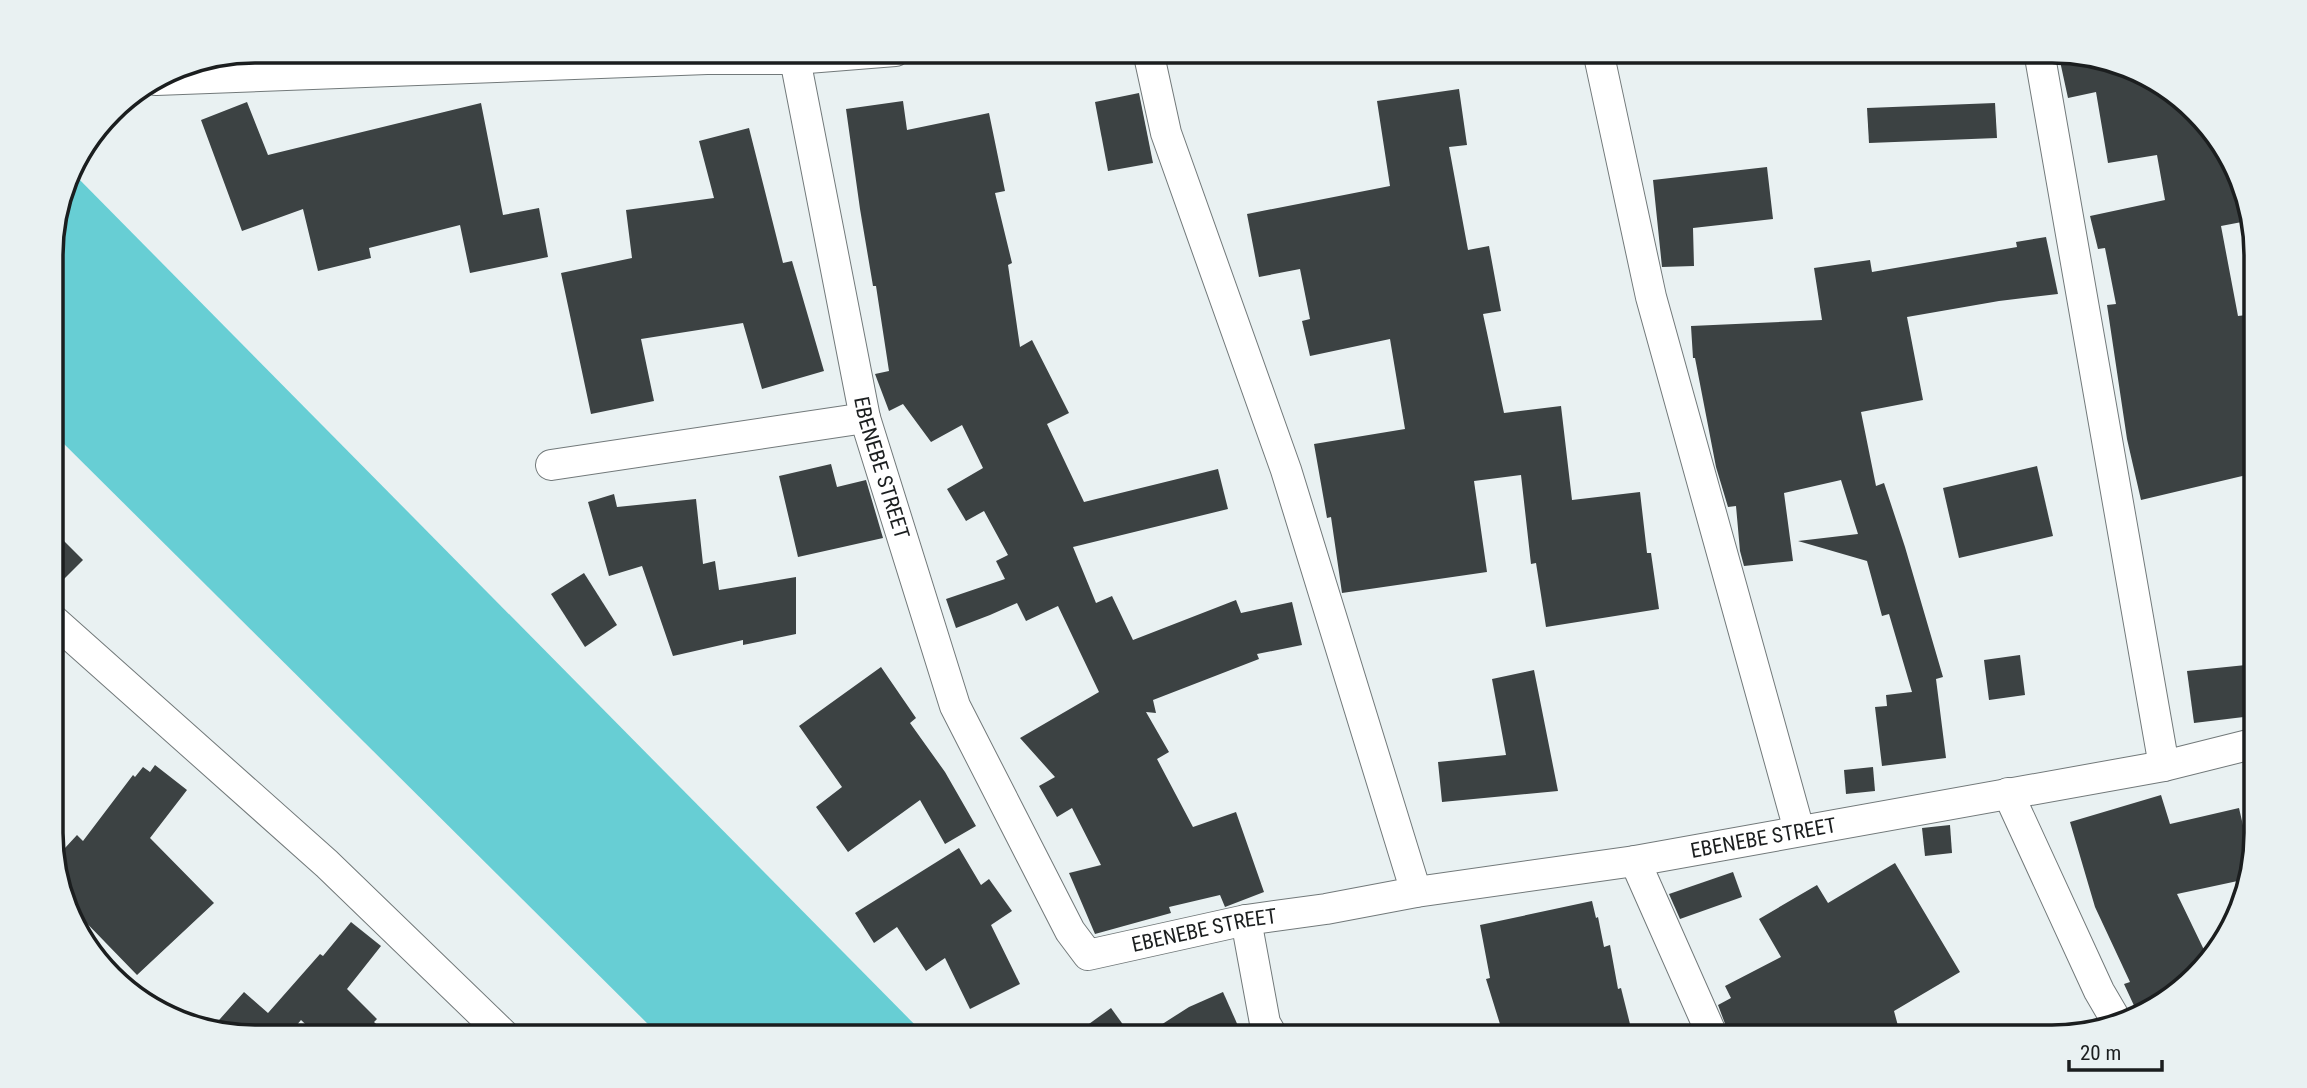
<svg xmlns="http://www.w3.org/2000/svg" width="2307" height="1088" font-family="'Roboto Condensed',sans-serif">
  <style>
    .water { fill: #67ced4 }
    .building { fill: #3c4243 }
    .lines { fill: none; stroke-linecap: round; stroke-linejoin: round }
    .minor-casing { stroke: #72797a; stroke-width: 32 }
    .minor { stroke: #fff; stroke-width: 30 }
    .labels { text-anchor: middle; stroke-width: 7; stroke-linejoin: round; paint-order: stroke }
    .street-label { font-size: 21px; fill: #1b1e1f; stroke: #e9f1f2 }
    .rim { fill: none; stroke: #1b1e1f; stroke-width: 3.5 }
  </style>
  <rect width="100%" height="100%" fill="#e9f1f2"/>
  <!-- water -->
  <path class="water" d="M 70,170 L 927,1037 L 661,1037 L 52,432 L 51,242 Z"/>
  <!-- building -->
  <g class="building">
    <path d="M 2058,52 L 2130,66 L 2214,131 L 2243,202 L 2247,221 L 2221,226 L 2238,316 L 2255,314 L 2255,395 L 2250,396 L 2255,419 L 2255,473 L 2141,500 L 2127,439 L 2107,305 L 2116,304 L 2105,248 L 2098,249 L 2090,216 L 2165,200 L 2157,155 L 2108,163 L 2096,92 L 2068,98 Z"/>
    <path d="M 1459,89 L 1467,145 L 1449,147 L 1468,250 L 1489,246 L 1501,311 L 1483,314 L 1504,413 L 1561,406 L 1572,500 L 1640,492 L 1647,553 L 1651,553 L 1659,609 L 1546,627 L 1536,563 L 1531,564 L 1521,475 L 1474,481 L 1487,572 L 1342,593 L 1331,517 L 1327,518 L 1314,444 L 1405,429 L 1390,339 L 1310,356 L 1302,321 L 1310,319 L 1300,269 L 1259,277 L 1247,214 L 1390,186 L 1377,101 Z"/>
    <path d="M 1139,93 L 1153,163 L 1108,171 L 1095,102 Z"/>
    <path d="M 903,101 L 907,130 L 989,113 L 1005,191 L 995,193 L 1012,263 L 1008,265 L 1020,347 L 1032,340 L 1069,413 L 1047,424 L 1084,502 L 1218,469 L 1228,509 L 1073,547 L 1096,603 L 1112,596 L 1133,640 L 1236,600 L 1241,613 L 1292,602 L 1302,645 L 1257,654 L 1259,659 L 1153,700 L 1156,713 L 1146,712 L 1169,752 L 1157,759 L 1193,827 L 1236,812 L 1264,892 L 1225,907 L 1220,895 L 1169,907 L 1171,913 L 1095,934 L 1069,873 L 1101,865 L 1072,808 L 1057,817 L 1039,786 L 1055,777 L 1020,738 L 1099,692 L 1058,606 L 1026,621 L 1017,603 L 990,615 L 956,628 L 946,599 L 1005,579 L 996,561 L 1008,555 L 984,511 L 966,521 L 947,489 L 983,468 L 962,425 L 931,442 L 903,404 L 889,411 L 875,374 L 889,371 L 876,286 L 873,286 L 860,209 L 846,109 Z"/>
    <path d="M 247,102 L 268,155 L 481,103 L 503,215 L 539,208 L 548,257 L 470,273 L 460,225 L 369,248 L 371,258 L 318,271 L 303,209 L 242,231 L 201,120 Z"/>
    <path d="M 1995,103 L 1997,138 L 1869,143 L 1867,108 Z"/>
    <path d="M 749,128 L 783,263 L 792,261 L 824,371 L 762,389 L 743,323 L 641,339 L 654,401 L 591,414 L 561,273 L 632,258 L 626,210 L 714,198 L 699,141 Z"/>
    <path d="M 1767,167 L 1773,219 L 1693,228 L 1694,266 L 1662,267 L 1653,180 Z"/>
    <path d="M 2046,237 L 2058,294 L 1999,301 L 1907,317 L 1923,400 L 1861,412 L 1876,486 L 1884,483 L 1905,547 L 1943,677 L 1936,679 L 1946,758 L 1882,766 L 1875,707 L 1887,706 L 1886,695 L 1912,692 L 1889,614 L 1882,616 L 1867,561 L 1798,541 L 1858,534 L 1841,480 L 1784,493 L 1793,561 L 1744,566 L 1740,551 L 1736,506 L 1728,507 L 1716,467 L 1695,358 L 1693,358 L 1691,326 L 1822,320 L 1814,268 L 1870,260 L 1872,272 L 2017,247 L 2016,242 Z"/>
    <path d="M 831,464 L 837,487 L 866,480 L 883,538 L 798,557 L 779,476 Z"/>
    <path d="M 2037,466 L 2053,536 L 1959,558 L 1943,488 Z"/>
    <path d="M 614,494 L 617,507 L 696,499 L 703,564 L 715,561 L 719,590 L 796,577 L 796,634 L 743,645 L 743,640 L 673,656 L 642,566 L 609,576 L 588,502 Z"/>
    <path d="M 52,529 L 83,560 L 52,591 Z"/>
    <path d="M 584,573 L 617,625 L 585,647 L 551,594 Z"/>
    <path d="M 2020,655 L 2025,695 L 1989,700 L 1984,660 Z"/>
    <path d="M 2246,665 L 2252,716 L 2194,723 L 2187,671 Z"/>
    <path d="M 881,667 L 916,718 L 910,723 L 945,772 L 976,826 L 945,844 L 920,800 L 848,852 L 816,807 L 842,787 L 799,726 Z"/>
    <path d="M 1534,670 L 1558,791 L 1442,802 L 1438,762 L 1506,755 L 1492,679 Z"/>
    <path d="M 155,765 L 187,790 L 150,838 L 214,903 L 137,975 L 72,908 L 53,861 L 77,835 L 83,841 L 133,775 L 135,777 L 143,767 L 150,772 Z"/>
    <path d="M 1873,767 L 1875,791 L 1846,794 L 1844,770 Z"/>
    <path d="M 2161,795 L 2170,824 L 2239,808 L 2251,860 L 2247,879 L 2177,894 L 2206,954 L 2166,1003 L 2137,1012 L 2124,984 L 2130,982 L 2095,907 L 2070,822 Z"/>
    <path d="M 1950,825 L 1952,853 L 1925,856 L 1922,828 Z"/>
    <path d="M 959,848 L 981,885 L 989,879 L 1012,911 L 991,925 L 1020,984 L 970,1009 L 945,958 L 926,971 L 897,927 L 874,943 L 855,913 Z"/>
    <path d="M 1895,863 L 1960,972 L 1894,1011 L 1901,1037 L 1730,1037 L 1718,1005 L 1731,998 L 1725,986 L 1781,957 L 1759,919 L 1817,885 L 1828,903 Z"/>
    <path d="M 1733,872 L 1742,897 L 1680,919 L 1669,894 Z"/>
    <path d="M 1592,901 L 1596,918 L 1598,917 L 1604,947 L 1610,945 L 1618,989 L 1621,988 L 1631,1028 L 1619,1031 L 1620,1037 L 1504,1037 L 1486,979 L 1490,978 L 1480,925 Z"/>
    <path d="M 351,922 L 381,946 L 347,989 L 377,1019 L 374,1022 L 390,1037 L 319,1037 L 301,1020 L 290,1033 L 295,1037 L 255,1037 L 212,1028 L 244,992 L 268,1013 L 320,954 L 323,956 Z"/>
    <path d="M 1223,992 L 1243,1037 L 1142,1037 L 1189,1007 Z"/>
    <path d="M 1111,1008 L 1132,1037 L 1071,1037 Z"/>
  </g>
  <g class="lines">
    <!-- minor casing -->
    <g class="minor-casing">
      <g id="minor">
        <path d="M 1148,51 L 1166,133 L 1286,470 L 1416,892"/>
        <path d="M 1598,51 L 1651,297 L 1799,830"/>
        <path d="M 2039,51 L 2164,766"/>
        <path id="s1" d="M 795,59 L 865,418 L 955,706 L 1070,931 L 1088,955 L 1246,920 L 1326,909 L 1416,892 L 1635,861 L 2164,766 L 2256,743"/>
        <path d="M 156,80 L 707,59 L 795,59 L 895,51"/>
        <path d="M 551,465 L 865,418"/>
        <path d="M 52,619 L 327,864 L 506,1037"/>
        <path d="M 2008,793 L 2099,991 L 2116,1020"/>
        <path d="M 1635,861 L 1713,1037"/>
        <path d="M 1246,920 L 1265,1023 L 1273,1037"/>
      </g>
    </g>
    <!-- minor -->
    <use href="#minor" class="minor"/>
  </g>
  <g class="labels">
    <!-- street labels -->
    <g class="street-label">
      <text dy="7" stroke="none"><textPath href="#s1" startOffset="418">EBENEBE STREET</textPath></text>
      <text dy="7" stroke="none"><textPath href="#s1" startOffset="1636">EBENEBE STREET</textPath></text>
      <text dy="7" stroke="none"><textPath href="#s1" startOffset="1069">EBENEBE STREET</textPath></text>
    </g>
  </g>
  <!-- crop -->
  <path d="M0 0H2307V1088H0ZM255 63H2052A192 192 0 0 1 2244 255V833A192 192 0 0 1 2052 1025H255A192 192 0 0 1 63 833V255A192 192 0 0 1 255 63Z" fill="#e9f1f2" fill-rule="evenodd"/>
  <path class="rim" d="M255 63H2052A192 192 0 0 1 2244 255V833A192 192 0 0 1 2052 1025H255A192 192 0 0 1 63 833V255A192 192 0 0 1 255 63Z"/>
  <!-- scale -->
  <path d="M2069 1060v10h93v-10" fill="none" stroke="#1b1e1f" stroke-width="3.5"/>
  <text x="2080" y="1060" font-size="21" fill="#1b1e1f" stroke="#e9f1f2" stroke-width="5" paint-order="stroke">20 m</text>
</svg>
